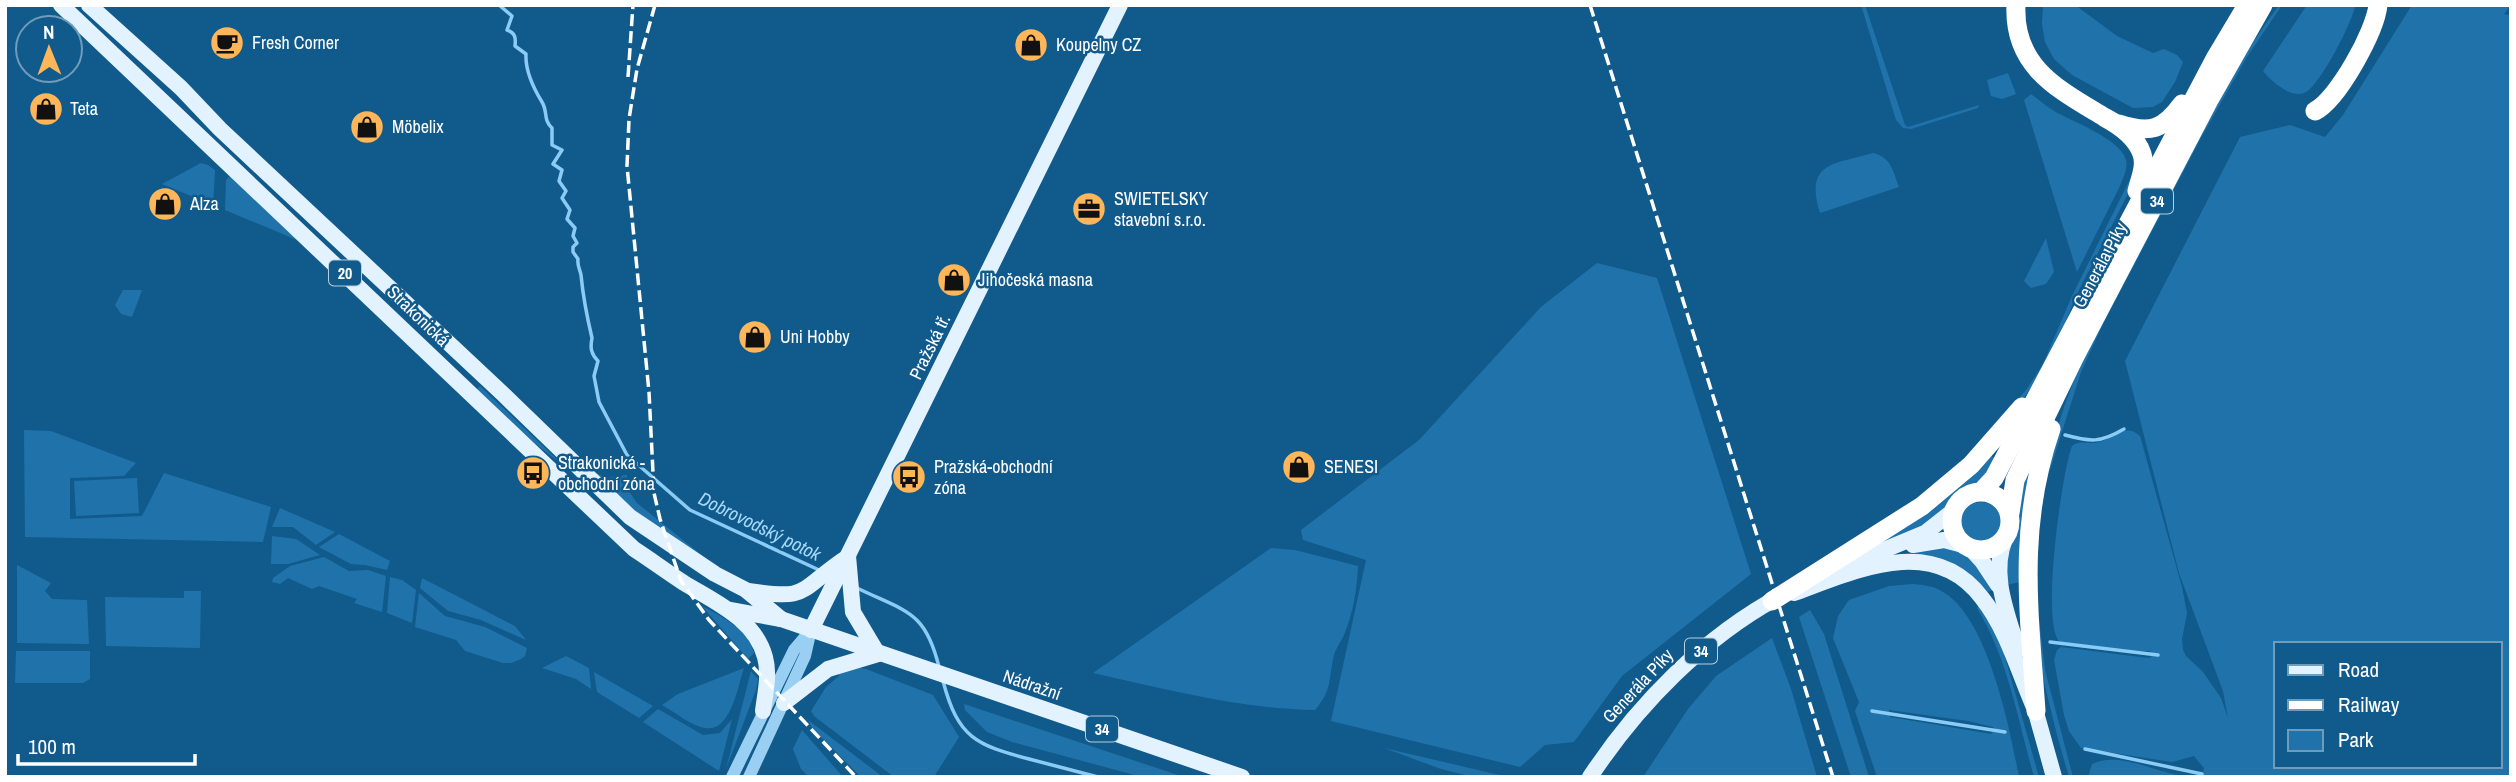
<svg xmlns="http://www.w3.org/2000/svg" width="2516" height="782" font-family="'Archivo Narrow',sans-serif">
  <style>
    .green { fill: #2073aa; fill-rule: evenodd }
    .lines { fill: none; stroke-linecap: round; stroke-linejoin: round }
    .stream { stroke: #8accf5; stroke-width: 3.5 }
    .minor { stroke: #99cff2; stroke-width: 12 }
    .major { stroke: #e3f2ff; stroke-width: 16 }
    .highway { stroke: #fff; stroke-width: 19 }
    .rail { stroke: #fff; stroke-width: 3.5; stroke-dasharray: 12 5; stroke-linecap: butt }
    .labels { text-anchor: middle; stroke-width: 5; stroke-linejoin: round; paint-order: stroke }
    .shield { fill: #115a8c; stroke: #b8cedc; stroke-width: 2 }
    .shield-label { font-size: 16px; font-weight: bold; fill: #fff }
    .poi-label { font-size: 18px; fill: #fff; stroke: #115a8c; text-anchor: start }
    .street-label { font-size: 18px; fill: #fff; stroke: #115a8c }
    .water-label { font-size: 19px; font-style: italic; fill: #a4d8f9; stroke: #115a8c }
  </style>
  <rect width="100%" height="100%" fill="#115a8c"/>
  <!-- green -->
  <g class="green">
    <path d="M 1861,5 L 1865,5 L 1905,125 L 1908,127 L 1979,105 L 1978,108 L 1911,129 L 1903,128 L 1896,120 Z"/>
    <path d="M 2043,5 L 2075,5 L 2117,36 L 2153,53 L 2164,49 L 2177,55 L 2183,62 L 2175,82 L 2162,102 L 2153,107 L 2133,108 L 2072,75 L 2054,59 L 2045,42 L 2042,24 Z"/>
    <path d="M 2279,5 L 2282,5 L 2247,57 L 2202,136 L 2102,326 L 2081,372 L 2048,476 L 2051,449 L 2064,407 L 2077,372 L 2101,322 L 2244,55 Z"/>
    <path d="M 2307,5 L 2355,5 C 2353,22 2320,84 2306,92 C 2292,100 2271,81 2263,71 Z"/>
    <path d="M 2412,5 L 2511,5 L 2504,14 L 2511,16 L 2511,777 L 2088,777 L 2092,764 C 2120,750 2157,774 2186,776 C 2191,776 2197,775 2203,775 L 2204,768 L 2194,756 L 2172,762 L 2081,748 L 2069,731 L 2064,715 L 2054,660 L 2057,650 L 2061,647 L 2148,658 L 2151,657 L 2152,654 L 2150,651 C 2135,651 2070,650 2060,642 C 2040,625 2062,472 2072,446 C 2080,439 2089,445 2099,442 C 2114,439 2125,422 2140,436 L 2182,587 L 2187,613 L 2182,639 L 2183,650 L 2186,656 L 2203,672 L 2221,698 L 2228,718 L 2223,691 L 2179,573 L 2125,361 L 2240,137 L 2290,125 L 2325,137 L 2343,115 ZM 2276,644 L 2500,644 L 2500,766 L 2276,766 Z"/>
    <path d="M 2008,73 L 2016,94 L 2002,99 L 1991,96 L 1987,80 Z"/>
    <path d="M 2031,94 C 2039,100 2046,106 2054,111 C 2071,121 2121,139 2126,160 C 2128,169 2123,178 2120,186 L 2077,272 L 2024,100 Z"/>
    <path d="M 1873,153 C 1891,157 1893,171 1899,187 L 1820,213 C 1805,162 1832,165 1873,153 Z"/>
    <path d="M 201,163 L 208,165 L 215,170 L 213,205 L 162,184 Z"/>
    <path d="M 230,176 L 297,240 L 225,210 L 226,180 Z"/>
    <path d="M 2131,177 L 2136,178 L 2075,298 L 2059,339 L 2039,378 L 2011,414 L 1986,436 L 2026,390 L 2042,366 L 2072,296 Z"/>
    <path d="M 2046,238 L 2054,272 L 2046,284 L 2031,288 L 2024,281 Z"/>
    <path d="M 1597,263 L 1657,278 L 1751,574 L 1622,676 L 1574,742 L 1545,745 L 1520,767 L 1331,721 L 1366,560 L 1303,540 L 1301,530 L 1419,440 L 1541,307 Z"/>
    <path d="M 123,290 L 142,290 L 132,317 L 121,314 L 115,305 Z"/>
    <path d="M 480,386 L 566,468 L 522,433 L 476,390 Z"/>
    <path d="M 24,430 L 51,431 L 136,463 L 124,476 L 70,478 L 70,519 L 142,516 L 164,473 L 271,507 L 263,542 L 25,537 Z"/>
    <path d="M 1990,455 L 1997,460 L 1979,485 L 1957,496 L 1946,511 L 1911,534 L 1872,546 Z"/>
    <path d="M 586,468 L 606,478 L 627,475 L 628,490 L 637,503 L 724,573 L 656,530 Z"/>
    <path d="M 2023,476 L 2031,478 L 2020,582 L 2007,585 L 2007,549 L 2016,532 L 2016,513 Z"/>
    <path d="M 137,478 L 139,513 L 76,516 L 74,481 Z"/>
    <circle cx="1981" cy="522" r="20"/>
    <path d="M 280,508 L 335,532 L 316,545 L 293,527 L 272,527 Z"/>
    <path d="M 339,534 L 390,561 L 387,570 L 365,565 L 351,564 L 319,547 Z"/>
    <path d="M 272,536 L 296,539 L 320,555 L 288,564 L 271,564 Z"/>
    <path d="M 1271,548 L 1295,550 L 1358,566 C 1357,590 1353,613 1344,635 C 1341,642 1336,648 1334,655 C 1328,679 1333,689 1315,710 C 1240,709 1165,689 1093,673 Z"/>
    <path d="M 1929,548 C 1936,548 1945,546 1952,548 C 1971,552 1983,575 1992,590 L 1986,593 L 1905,556 Z"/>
    <path d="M 324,557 L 349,571 L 368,570 L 386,576 L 382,612 L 354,603 L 357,599 L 319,586 L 312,589 L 288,578 L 280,584 L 272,582 L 273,578 L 290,566 Z"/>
    <path d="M 17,565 L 51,583 L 45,591 L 52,599 L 87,600 L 89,644 L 17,643 Z"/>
    <path d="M 390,577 L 402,580 L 416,590 L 412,623 L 387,613 Z"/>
    <path d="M 422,578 L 515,626 L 526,640 L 481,620 L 448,611 L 420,588 Z"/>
    <path d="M 1913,584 C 1924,585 1934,586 1943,592 C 1988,618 2010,729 2019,777 L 1877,777 L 1855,711 L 1859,702 L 1833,638 L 1838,616 L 1849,600 L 1889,586 ZM 1889,710 L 1968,721 L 1993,727 L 1995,730 L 1991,734 L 1890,717 Z"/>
    <path d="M 184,591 L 201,591 L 200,648 L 106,646 L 105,597 L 184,598 Z"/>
    <path d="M 419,593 L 445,616 L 485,627 L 527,648 L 525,656 L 521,659 L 511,663 L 503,663 L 465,651 L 456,640 L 415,627 Z"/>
    <path d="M 1980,604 L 2003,650 L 2039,777 L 2034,777 C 2018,720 2008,659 1977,608 Z"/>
    <path d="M 702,606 C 723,617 747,629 754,653 L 748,659 Z"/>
    <path d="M 1810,610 L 1824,634 L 1869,777 L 1851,777 L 1799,617 Z"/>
    <path d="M 2038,610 L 2045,670 L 2073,777 L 2069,777 L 2058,739 L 2040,666 Z"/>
    <path d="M 1772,638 L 1791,689 L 1817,777 L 1643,777 L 1688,709 L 1716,676 Z"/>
    <path d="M 16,651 L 90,651 L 90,679 L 83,683 L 15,683 Z"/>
    <path d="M 566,656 L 589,668 L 591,689 L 576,679 L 542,668 Z"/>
    <path d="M 853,667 L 866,669 L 933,695 L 959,737 L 934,777 L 894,777 L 814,716 L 811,711 L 826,687 L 839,676 L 839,671 Z"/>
    <path d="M 744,668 C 738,685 731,733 705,728 C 691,726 675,712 662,705 L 678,694 Z"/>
    <path d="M 751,671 L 758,679 L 756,690 L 726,769 Z"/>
    <path d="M 594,672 L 653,706 L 639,718 L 597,692 Z"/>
    <path d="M 964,704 L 1184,777 L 1142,777 L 1012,742 L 987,732 L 965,710 Z"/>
    <path d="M 658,709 L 703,735 L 720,733 L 732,719 L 719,771 L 643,722 Z"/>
    <path d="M 808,720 L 883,777 L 861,777 L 812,728 Z"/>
    <path d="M 802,730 L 843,777 L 809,777 L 801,769 L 793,749 Z"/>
    <path d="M 1384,748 L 1508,777 L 1473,777 L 1441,769 Z"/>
  </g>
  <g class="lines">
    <!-- stream -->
    <g class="stream">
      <path d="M 499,5 L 512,16 L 507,30 C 515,33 516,37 515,46 L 526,54 C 525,72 534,89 542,102 C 548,112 543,120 552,128 L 552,145 L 562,150 L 553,164 L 562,170 L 559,181 L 566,191 L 562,198 L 570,210 L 567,219 L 575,228 L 573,236 L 577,243 L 573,247 L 573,252 L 578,259 C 577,266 580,269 581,275 C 583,296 587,317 592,338 C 590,348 591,354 598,361 L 594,376 L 599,402 L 627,455 L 690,510 L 819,570"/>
      <path d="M 2065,435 C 2091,442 2100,443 2124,429"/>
      <path d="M 857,588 C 906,612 925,610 939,667"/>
      <path d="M 2050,642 L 2158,655"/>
      <path d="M 943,681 C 958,738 976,745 1029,759 C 1052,765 1075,771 1098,777"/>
      <path d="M 1872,711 L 2005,732"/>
      <path d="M 2085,749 L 2202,774"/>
    </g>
    <!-- minor -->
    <g class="minor">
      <path d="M 732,777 L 794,650 L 811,630"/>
      <path d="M 749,777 L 805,656 L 810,634"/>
    </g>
    <!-- major -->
    <g class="major">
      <path d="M 61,5 L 634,549 C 651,560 667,572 684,583 C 715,602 755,619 765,657 C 770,675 765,694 763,711"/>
      <path d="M 89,5 L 181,88 L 220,129 L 503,394 L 630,517 L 715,574 L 746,590 L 781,619"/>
      <path d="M 2005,539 C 1990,575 2008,615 2018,650"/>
      <path d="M 1913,545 L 1944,540 L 1963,545"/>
      <path d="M 1971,549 L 1982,561 L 1998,585"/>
      <path d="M 848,556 L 853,612 L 878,654"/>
      <path d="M 1831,572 L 1925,533 L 1953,511"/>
      <path d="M 748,591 C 809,600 797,592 843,560"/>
      <path d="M 1794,593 C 1855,571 1933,533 1982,598 C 2006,628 2018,670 2033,705"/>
      <path d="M 730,610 L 781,619 L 1242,777"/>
      <path d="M 811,630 L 1120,5"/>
      <path d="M 2033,702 L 2054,777"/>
      <path d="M 784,703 L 828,669 L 878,654"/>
      <path d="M 1590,777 C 1638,704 1705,636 1782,595"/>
    </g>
    <!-- highway -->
    <g class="highway">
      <path d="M 2016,5 C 2013,67 2058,89 2104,117 C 2119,125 2136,136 2142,154 C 2146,166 2140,179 2137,191"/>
      <path d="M 2315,111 C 2338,99 2375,32 2378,5"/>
      <path d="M 2119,124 C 2150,134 2163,130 2182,104"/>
      <path d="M 1982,491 L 1994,478 L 2216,57 L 2247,5"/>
      <circle cx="1981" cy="521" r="29"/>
      <path d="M 2010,513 L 2015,480 L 2074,358 L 2209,100 L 2263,5"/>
      <path d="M 1772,601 L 1922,506 L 1971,465 L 2022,407"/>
      <path d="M 2036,711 C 2029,610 2017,528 2051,429"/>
    </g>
    <!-- rail -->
    <g class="rail">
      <path d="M 655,5 L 637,69 L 629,119 L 627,166 L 649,392 L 654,493 L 660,519 L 681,581 L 709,620 L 856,777"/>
      <path d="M 1590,5 L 1833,777"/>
      <path d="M 628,77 L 633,5"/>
    </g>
  </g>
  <!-- icons -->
  <defs>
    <g id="cafe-disc" transform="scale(1.75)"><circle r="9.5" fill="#ffb659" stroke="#115a8c"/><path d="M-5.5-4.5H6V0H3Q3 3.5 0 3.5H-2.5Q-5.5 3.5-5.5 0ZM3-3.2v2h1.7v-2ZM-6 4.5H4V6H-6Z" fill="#111"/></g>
    <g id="shop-disc" transform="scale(1.75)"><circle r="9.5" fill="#ffb659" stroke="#115a8c"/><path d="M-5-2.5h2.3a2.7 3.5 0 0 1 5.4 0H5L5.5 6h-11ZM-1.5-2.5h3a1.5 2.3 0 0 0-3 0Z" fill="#111"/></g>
    <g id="office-disc" transform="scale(1.75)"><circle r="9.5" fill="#ffb659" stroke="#115a8c"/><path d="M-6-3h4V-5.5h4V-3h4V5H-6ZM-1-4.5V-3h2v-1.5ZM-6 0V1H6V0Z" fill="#111"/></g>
    <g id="bus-disc" transform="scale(1.75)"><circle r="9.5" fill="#ffb659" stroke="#115a8c"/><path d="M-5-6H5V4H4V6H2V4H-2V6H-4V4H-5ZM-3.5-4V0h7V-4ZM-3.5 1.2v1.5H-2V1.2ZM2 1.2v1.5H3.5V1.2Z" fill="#111"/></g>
  </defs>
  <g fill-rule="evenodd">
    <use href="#cafe-disc" x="227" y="43"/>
    <use href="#shop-disc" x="1031" y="45"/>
    <use href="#shop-disc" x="46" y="109"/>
    <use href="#shop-disc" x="367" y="127"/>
    <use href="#shop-disc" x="165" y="204"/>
    <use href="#office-disc" x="1089" y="209"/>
    <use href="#shop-disc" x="954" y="280"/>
    <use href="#shop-disc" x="755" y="337"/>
    <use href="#shop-disc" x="1299" y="467"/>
    <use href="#bus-disc" x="533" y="473"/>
    <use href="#bus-disc" x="909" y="477"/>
  </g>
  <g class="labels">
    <!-- shield labels -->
    <g class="shield">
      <rect x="2141" y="188.5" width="32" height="25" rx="5"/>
      <rect x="329" y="260.5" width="32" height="25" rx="5"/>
      <rect x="1685" y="638.5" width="32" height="25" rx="5"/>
      <rect x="1086" y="716.5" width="32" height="25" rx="5"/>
    </g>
    <g class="shield-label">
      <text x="2157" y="207">34</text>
      <text x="345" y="279">20</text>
      <text x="1701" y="657">34</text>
      <text x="1102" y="735">34</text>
    </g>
    <!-- poi labels -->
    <g class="poi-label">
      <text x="252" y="49">Fresh Corner</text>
      <text x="1056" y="51">Koupelny CZ</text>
      <text x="70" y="115">Teta</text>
      <text x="392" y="133">Möbelix</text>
      <text x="1114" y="205">SWIETELSKY<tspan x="1114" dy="21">stavební s.r.o.</tspan></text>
      <text x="190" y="210">Alza</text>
      <text x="978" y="286">Jihočeská masna</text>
      <text x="780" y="343">Uni Hobby</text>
      <text x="558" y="469">Strakonická -<tspan x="558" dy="21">obchodní zóna</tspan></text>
      <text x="934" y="473">Pražská-obchodní<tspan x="934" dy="21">zóna</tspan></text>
      <text x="1324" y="473">SENESI</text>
    </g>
    <!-- street labels -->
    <g class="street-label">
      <text transform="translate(2100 265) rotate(-62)" y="6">Generála Píky</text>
      <text transform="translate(418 316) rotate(44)" y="6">Strakonická</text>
      <text transform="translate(930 347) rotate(-64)" y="6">Pražská tř.</text>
      <text transform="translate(1032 685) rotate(19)" y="6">Nádražní</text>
      <text transform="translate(1638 686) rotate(-47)" y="6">Generála Píky</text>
    </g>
    <!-- water labels -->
    <g class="water-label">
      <text transform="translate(760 526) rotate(26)" y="7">Dobrovodský potok</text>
    </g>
  </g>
  <!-- border -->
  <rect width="2516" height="782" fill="none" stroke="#ffffff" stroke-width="14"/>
  <!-- legend -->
  <rect x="2274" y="642" width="228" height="126" fill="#115a8c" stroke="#709cba" stroke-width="2"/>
  <rect x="2288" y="665" width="35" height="10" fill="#e3f2ff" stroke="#709cba" stroke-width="2"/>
  <text x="2338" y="677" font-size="21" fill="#ffffff">Road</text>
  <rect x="2288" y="700" width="35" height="10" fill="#ffffff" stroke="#709cba" stroke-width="2"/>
  <text x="2338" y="712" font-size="21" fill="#ffffff">Railway</text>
  <rect x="2288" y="730" width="35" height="21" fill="#2073aa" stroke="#709cba" stroke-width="2"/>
  <text x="2338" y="747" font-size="21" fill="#ffffff">Park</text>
  <!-- north arrow -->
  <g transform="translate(49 49) rotate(359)"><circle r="33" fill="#115a8c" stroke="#709cba" stroke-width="2"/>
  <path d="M0-5L12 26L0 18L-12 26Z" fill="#ffb659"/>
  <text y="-10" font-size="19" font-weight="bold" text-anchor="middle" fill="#ffffff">N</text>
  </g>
  <!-- scale -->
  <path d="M18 754v10h177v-10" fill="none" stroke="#ffffff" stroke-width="3.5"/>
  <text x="28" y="754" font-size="21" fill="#ffffff" stroke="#115a8c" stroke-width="5" paint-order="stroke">100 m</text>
</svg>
